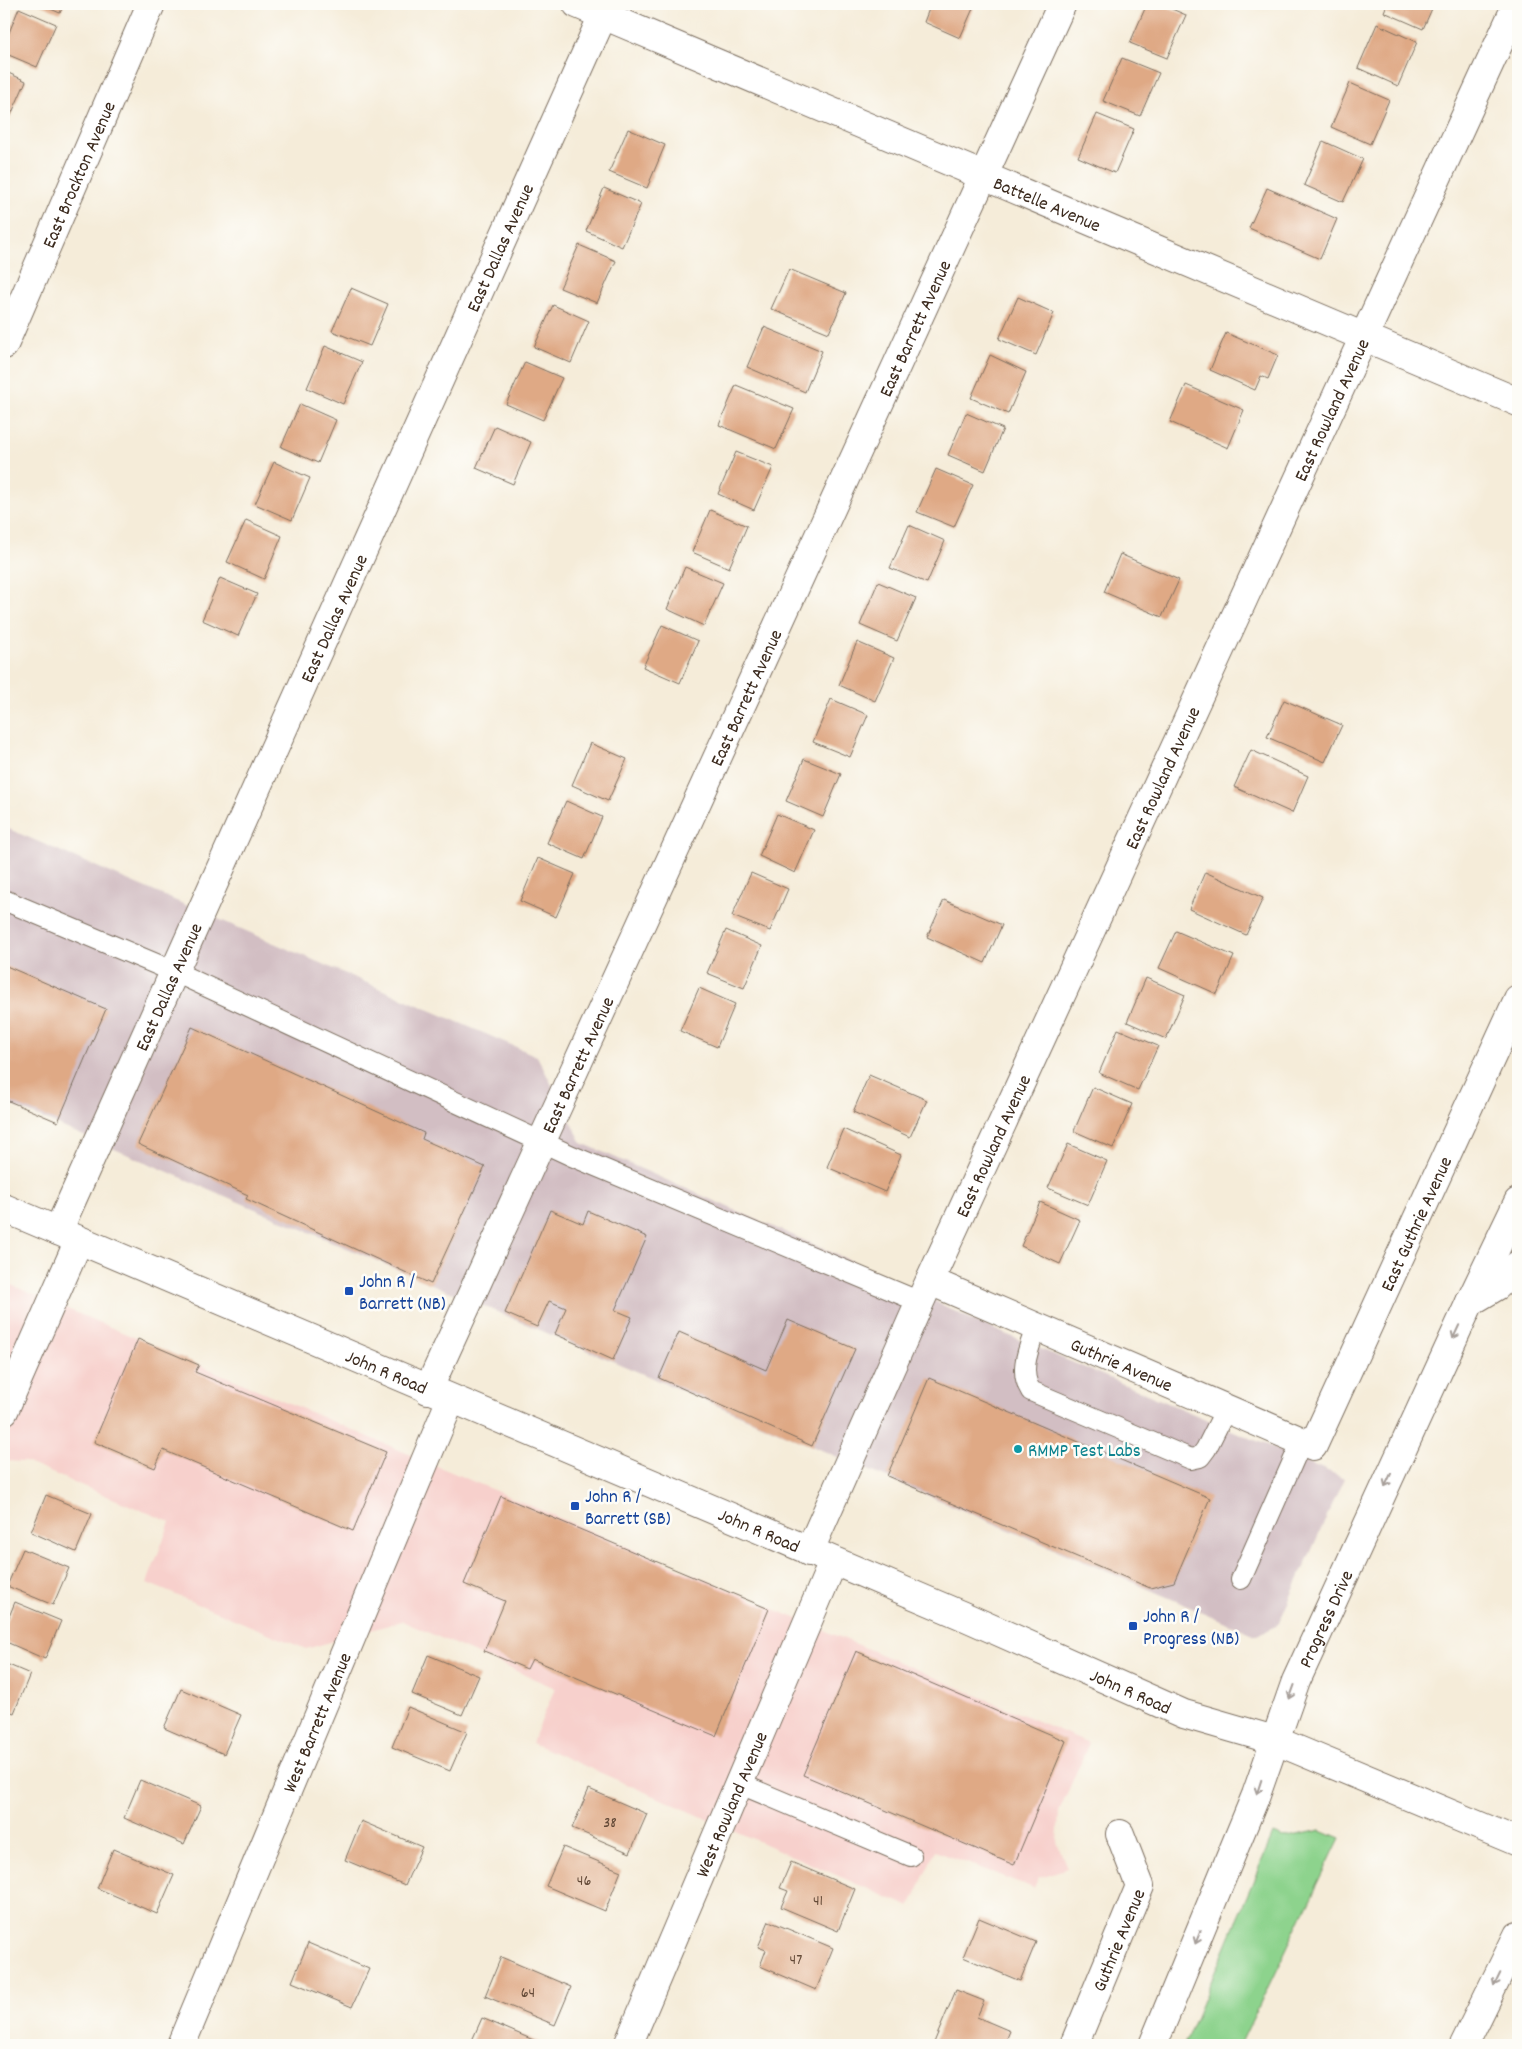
<svg xmlns="http://www.w3.org/2000/svg" width="1522" height="2049" font-family="Dekko,sans-serif">
  <style>
    .built { fill: #f7d0cc }
    .industrial { fill: #d2bec3 }
    .green { fill: #8dd38d; stroke: #647e56 }
    .building { fill: #dfa985 }
    .lines { fill: none; stroke-linecap: round; stroke-linejoin: round }
    .lane-casing { stroke: #7c6e5f; stroke-width: 22 }
    .street-casing { stroke: #7c6e5f; stroke-width: 30 }
    .secondary-casing { stroke: #7c6e5f; stroke-width: 30 }
    .highway-casing { stroke: #7c6e5f; stroke-width: 30 }
    .lane { stroke: #fff; stroke-width: 20 }
    .street { stroke: #fff; stroke-width: 28 }
    .secondary { stroke: #fff; stroke-width: 28 }
    .highway { stroke: #fff; stroke-width: 28 }
    .oneway { stroke: #a79f9a }
    .transit-dot { fill: #1a4fb4; stroke: #fdfcf7; stroke-width: 2 }
    .culture-dot { fill: #0f9aa8; stroke: #fdfcf7; stroke-width: 2 }
    .labels { text-anchor: middle; stroke-width: 5; stroke-linejoin: round; paint-order: stroke }
    .number-label { font-size: 16px; fill: #644a38 }
    .street-label { font-size: 19px; fill: #3b2a1e; stroke: #fdfcf7 }
    .transit-label { font-size: 19px; fill: #164399; stroke: #fdfcf7; text-anchor: start }
    .culture-label { font-size: 19px; fill: #0d838f; stroke: #fdfcf7; text-anchor: start }
  </style>
  <rect width="100%" height="100%" fill="#fdfcf7"/>
  <filter id="ink" filterUnits="userSpaceOnUse"><feTurbulence type="fractalNoise" baseFrequency=".02" numOctaves="2"/><feDisplacementMap in="SourceGraphic" scale="10" xChannelSelector="R" yChannelSelector="G"/><feConvolveMatrix kernelMatrix="1 2 1 2 8 2 1 2 1" color-interpolation-filters="sRGB"/></filter>
  <filter id="wash" filterUnits="userSpaceOnUse"><feTurbulence type="fractalNoise" baseFrequency=".0096" numOctaves="4" result="noise"/><feDisplacementMap in="SourceGraphic" scale="20" xChannelSelector="R" yChannelSelector="G"/><feGaussianBlur stdDeviation="1.12" result="paint"/><feColorMatrix in="noise" values="0 0 0 0 0 0 0 0 0 0 0 0 0 0 0 0 0 1.4 0 .05"/><feComposite in="paint" operator="in"/></filter>
  <g filter="url(#wash)">
    <rect width="100%" height="100%" fill="#f5ecd9"/>
    <!-- built -->
    <path class="built" d="M 4,1282 L 1089,1743 L 1059,1812 L 1057,1842 L 1067,1868 L 1038,1878 L 1034,1888 L 935,1851 L 910,1907 L 532,1743 L 555,1688 L 402,1621 L 306,1649 L 147,1583 L 170,1522 L 25,1462 L 4,1461 Z"/>
    <!-- industrial -->
    <path class="industrial" d="M 4,827 L 537,1056 L 582,1143 L 890,1278 L 970,1319 L 1344,1478 L 1278,1625 L 1256,1635 L 4,1102 Z"/>
    <!-- green -->
    <path class="green" d="M 1321,1830 L 1340,1838 L 1240,2045 L 1184,2045 L 1273,1834 L 1283,1838 Z"/>
    <g id="blocks">
      <!-- building -->
      <g class="building">
        <path d="M 39,4 L 64,4 L 60,13 Z"/>
        <path d="M 931,4 L 975,4 L 960,38 L 924,22 Z"/>
        <path d="M 1147,4 L 1160,4 L 1186,15 L 1167,58 L 1130,43 Z"/>
        <path d="M 1387,4 L 1434,4 L 1423,29 L 1384,12 Z"/>
        <path d="M 19,8 L 56,24 L 37,67 L 4,53 L 4,45 Z"/>
        <path d="M 1377,24 L 1417,42 L 1398,86 L 1358,68 Z"/>
        <path d="M 1122,58 L 1159,73 L 1140,116 L 1103,101 Z"/>
        <path d="M 4,71 L 26,81 L 7,124 L 4,123 Z"/>
        <path d="M 1350,83 L 1389,100 L 1370,144 L 1331,127 Z"/>
        <path d="M 1097,114 L 1134,129 L 1115,173 L 1078,157 Z"/>
        <path d="M 628,129 L 665,145 L 647,188 L 609,172 Z"/>
        <path d="M 1323,141 L 1363,159 L 1343,202 L 1304,185 Z"/>
        <path d="M 604,188 L 641,204 L 622,247 L 586,231 Z"/>
        <path d="M 1267,188 L 1337,219 L 1320,259 L 1249,228 Z"/>
        <path d="M 579,245 L 616,261 L 597,303 L 560,288 Z"/>
        <path d="M 789,269 L 846,293 L 829,333 L 771,309 Z"/>
        <path d="M 351,288 L 388,304 L 370,346 L 332,331 Z"/>
        <path d="M 1018,297 L 1054,313 L 1036,355 L 999,339 Z"/>
        <path d="M 553,305 L 589,321 L 571,363 L 534,347 Z"/>
        <path d="M 764,327 L 822,351 L 805,392 L 747,367 Z"/>
        <path d="M 1226,333 L 1278,355 L 1268,379 L 1261,376 L 1255,390 L 1210,370 Z"/>
        <path d="M 325,346 L 362,362 L 343,404 L 307,388 Z"/>
        <path d="M 990,355 L 1026,372 L 1008,414 L 971,398 Z"/>
        <path d="M 525,362 L 562,378 L 543,420 L 506,404 Z"/>
        <path d="M 736,385 L 794,409 L 776,449 L 719,425 Z"/>
        <path d="M 1186,385 L 1244,410 L 1228,448 L 1170,422 Z"/>
        <path d="M 300,404 L 336,420 L 318,463 L 281,447 Z"/>
        <path d="M 966,413 L 1003,429 L 985,471 L 948,455 Z"/>
        <path d="M 495,426 L 531,442 L 513,484 L 476,468 Z"/>
        <path d="M 736,452 L 773,467 L 754,510 L 718,494 Z"/>
        <path d="M 274,462 L 310,478 L 292,520 L 255,504 Z"/>
        <path d="M 936,469 L 973,485 L 954,527 L 917,512 Z"/>
        <path d="M 710,510 L 747,526 L 729,568 L 692,552 Z"/>
        <path d="M 246,520 L 282,536 L 264,579 L 227,562 Z"/>
        <path d="M 909,525 L 945,541 L 927,583 L 890,568 Z"/>
        <path d="M 1120,554 L 1179,580 L 1162,617 L 1104,592 Z"/>
        <path d="M 685,567 L 723,583 L 704,626 L 667,609 Z"/>
        <path d="M 220,578 L 257,594 L 238,636 L 202,620 Z"/>
        <path d="M 878,582 L 916,598 L 897,641 L 860,625 Z"/>
        <path d="M 662,625 L 698,641 L 680,683 L 643,667 Z"/>
        <path d="M 857,642 L 894,658 L 875,701 L 839,685 Z"/>
        <path d="M 831,699 L 868,715 L 850,757 L 813,742 Z"/>
        <path d="M 1284,700 L 1342,725 L 1325,762 L 1267,737 Z"/>
        <path d="M 590,743 L 627,759 L 608,801 L 572,785 Z"/>
        <path d="M 1251,750 L 1308,776 L 1292,813 L 1234,787 Z"/>
        <path d="M 804,759 L 841,774 L 823,817 L 786,801 Z"/>
        <path d="M 566,801 L 602,817 L 584,859 L 547,843 Z"/>
        <path d="M 777,814 L 814,830 L 795,873 L 759,856 Z"/>
        <path d="M 538,858 L 575,874 L 556,917 L 520,901 Z"/>
        <path d="M 1205,872 L 1263,898 L 1246,935 L 1189,909 Z"/>
        <path d="M 751,873 L 788,889 L 770,931 L 732,916 Z"/>
        <path d="M 944,900 L 1002,925 L 985,963 L 927,937 Z"/>
        <path d="M 726,930 L 762,946 L 744,988 L 707,973 Z"/>
        <path d="M 1176,931 L 1234,956 L 1217,994 L 1159,968 Z"/>
        <path d="M 4,965 L 106,1009 L 58,1122 L 4,1099 Z"/>
        <path d="M 1146,978 L 1185,995 L 1166,1039 L 1127,1022 Z"/>
        <path d="M 699,988 L 735,1004 L 717,1047 L 680,1031 Z"/>
        <path d="M 192,1027 L 424,1133 L 422,1139 L 485,1167 L 431,1284 L 246,1199 L 248,1195 L 138,1144 Z"/>
        <path d="M 1118,1029 L 1158,1046 L 1138,1090 L 1099,1073 Z"/>
        <path d="M 869,1075 L 927,1100 L 910,1137 L 853,1112 Z"/>
        <path d="M 1093,1087 L 1132,1104 L 1113,1148 L 1074,1131 Z"/>
        <path d="M 843,1129 L 901,1155 L 885,1192 L 827,1167 Z"/>
        <path d="M 1068,1144 L 1107,1161 L 1088,1205 L 1048,1188 Z"/>
        <path d="M 1040,1202 L 1080,1220 L 1060,1264 L 1021,1246 Z"/>
        <path d="M 550,1210 L 583,1224 L 588,1211 L 647,1237 L 615,1310 L 632,1317 L 613,1360 L 555,1334 L 566,1308 L 549,1301 L 537,1327 L 505,1313 Z"/>
        <path d="M 788,1320 L 855,1349 L 812,1446 L 659,1378 L 679,1332 L 766,1370 Z"/>
        <path d="M 138,1339 L 199,1365 L 195,1372 L 386,1452 L 353,1531 L 163,1450 L 155,1468 L 94,1442 Z"/>
        <path d="M 929,1378 L 1210,1498 L 1174,1582 L 1150,1588 L 887,1476 Z"/>
        <path d="M 46,1495 L 92,1514 L 76,1552 L 31,1532 Z"/>
        <path d="M 501,1496 L 769,1609 L 716,1736 L 532,1659 L 527,1669 L 484,1651 L 505,1601 L 464,1584 Z"/>
        <path d="M 23,1549 L 69,1568 L 53,1605 L 7,1586 Z"/>
        <path d="M 15,1602 L 61,1621 L 45,1659 L 4,1641 L 4,1629 Z"/>
        <path d="M 856,1651 L 1066,1741 L 1014,1865 L 803,1775 Z"/>
        <path d="M 428,1655 L 479,1676 L 462,1715 L 412,1694 Z"/>
        <path d="M 4,1663 L 30,1674 L 14,1713 L 4,1709 Z"/>
        <path d="M 181,1689 L 241,1715 L 224,1754 L 164,1728 Z"/>
        <path d="M 408,1707 L 467,1732 L 450,1771 L 392,1747 Z"/>
        <path d="M 140,1780 L 201,1806 L 184,1844 L 124,1818 Z"/>
        <path d="M 589,1789 L 647,1814 L 630,1853 L 572,1828 Z"/>
        <path d="M 361,1821 L 422,1847 L 405,1885 L 345,1860 Z"/>
        <path d="M 563,1847 L 621,1871 L 605,1911 L 546,1886 Z"/>
        <path d="M 113,1849 L 174,1875 L 157,1914 L 97,1888 Z"/>
        <path d="M 791,1862 L 855,1889 L 838,1931 L 781,1907 L 788,1891 L 780,1888 Z"/>
        <path d="M 979,1918 L 1036,1942 L 1020,1981 L 963,1957 Z"/>
        <path d="M 769,1921 L 833,1948 L 816,1990 L 760,1966 L 766,1950 L 758,1947 Z"/>
        <path d="M 308,1943 L 369,1969 L 352,2007 L 292,1982 Z"/>
        <path d="M 501,1957 L 571,1987 L 555,2025 L 485,1996 Z"/>
        <path d="M 956,1990 L 984,2001 L 977,2017 L 1010,2031 L 1004,2045 L 933,2045 Z"/>
        <path d="M 482,2018 L 545,2045 L 470,2045 Z"/>
      </g>
    </g>
  </g>
  <g filter="url(#ink)">
    <use href="#blocks" fill-opacity="0" stroke="#7c6e5f" stroke-width="1"/>
    <g class="lines">
      <!-- lane casing -->
      <g class="lane-casing">
        <g id="lane">
          <path d="M 4,900 L 175,972 L 572,1156 L 920,1302"/>
          <path d="M 1036,1328 C 1029,1348 1018,1371 1031,1391 L 1191,1459 L 1200,1457 L 1206,1449 L 1226,1409"/>
          <path d="M 1241,1579 L 1302,1441"/>
          <path d="M 738,1783 L 911,1856"/>
        </g>
      </g>
      <!-- street casing -->
      <g class="street-casing">
        <g id="street">
          <path id="s1" d="M 577,4 L 1518,402"/>
          <path id="s2" d="M 4,345 L 151,4"/>
          <path id="s3" d="M 58,1231 L 608,4"/>
          <path id="s4" d="M 930,1281 L 1313,1446 L 1518,999"/>
          <path id="s5" d="M 428,1390 L 1062,4"/>
          <path d="M 4,1411 L 79,1240"/>
          <path id="s6" d="M 809,1552 L 920,1302 L 1517,4"/>
          <path id="s7" d="M 181,2045 L 451,1399"/>
          <path id="s8" d="M 628,2045 L 833,1562"/>
          <path id="s9" d="M 1074,2045 L 1140,1886 L 1120,1834"/>
        </g>
      </g>
      <!-- secondary casing -->
      <g class="secondary-casing">
        <g id="secondary">
          <path id="s10" d="M 4,1208 L 968,1618 L 1184,1714 L 1274,1740 L 1518,1842"/>
          <path d="M 1470,1302 L 1497,1286 L 1518,1265"/>
          <path id="s11" d="M 1153,2045 L 1256,1795 L 1296,1681 L 1470,1302 L 1518,1202"/>
        </g>
      </g>
      <!-- highway casing -->
      <g class="highway-casing">
        <path id="highway" d="M 1464,2045 L 1518,1935"/>
      </g>
      <!-- lane -->
      <use href="#lane" class="lane"/>
      <!-- street -->
      <use href="#street" class="street"/>
      <!-- secondary -->
      <use href="#secondary" class="secondary"/>
      <!-- highway -->
      <use href="#highway" class="highway"/>
    </g>
    <!-- one-way arrows -->
    <defs><path id="oneway-shaft" d="M-6 0H5M1.5-3L5.5 0L1.5 3" fill="none" stroke-width="1.6" stroke-linecap="round" stroke-linejoin="round" transform="scale(1.25)"/></defs>
    <g class="oneway">
      <use href="#oneway-shaft" transform="translate(1456 1332) rotate(115)"/>
      <use href="#oneway-shaft" transform="translate(1388 1480) rotate(115)"/>
      <use href="#oneway-shaft" transform="translate(1292 1692) rotate(110)"/>
      <use href="#oneway-shaft" transform="translate(1259 1787) rotate(108)"/>
      <use href="#oneway-shaft" transform="translate(1198 1937) rotate(112)"/>
      <use href="#oneway-shaft" transform="translate(1497 1979) rotate(116)"/>
    </g>
  </g>
  <!-- markers -->
  <g class="transit-dot">
    <rect x="344" y="1286" width="10" height="10" rx="2.5"/>
    <rect x="570" y="1501" width="10" height="10" rx="2.5"/>
    <rect x="1128" y="1621" width="10" height="10" rx="2.5"/>
  </g>
  <circle class="culture-dot" cx="1018" cy="1449" r="5"/>
  <g class="labels">
    <!-- number labels -->
    <g class="number-label">
      <text x="610" y="1827">38</text>
      <text x="584" y="1885">46</text>
      <text x="818" y="1905">41</text>
      <text x="796" y="1964">47</text>
      <text x="528" y="1997">64</text>
    </g>
    <!-- street labels -->
    <g class="street-label">
      <text dy="7" stroke="none"><textPath href="#s2" startOffset="186">East Brockton Avenue</textPath></text>
      <text dy="7" stroke="none"><textPath href="#s1" startOffset="511">Battelle Avenue</textPath></text>
      <text dy="7" stroke="none"><textPath href="#s3" startOffset="1078">East Dallas Avenue</textPath></text>
      <text dy="7" stroke="none"><textPath href="#s5" startOffset="1168">East Barrett Avenue</textPath></text>
      <text dy="7" stroke="none"><textPath href="#s6" startOffset="1256">East Rowland Avenue</textPath></text>
      <text dy="7" stroke="none"><textPath href="#s3" startOffset="672">East Dallas Avenue</textPath></text>
      <text dy="7" stroke="none"><textPath href="#s5" startOffset="762">East Barrett Avenue</textPath></text>
      <text dy="7" stroke="none"><textPath href="#s6" startOffset="851">East Rowland Avenue</textPath></text>
      <text dy="7" stroke="none"><textPath href="#s3" startOffset="268">East Dallas Avenue</textPath></text>
      <text dy="7" stroke="none"><textPath href="#s5" startOffset="358">East Barrett Avenue</textPath></text>
      <text dy="7" stroke="none"><textPath href="#s6" startOffset="446">East Rowland Avenue</textPath></text>
      <text dy="7" stroke="none"><textPath href="#s4" startOffset="662">East Guthrie Avenue</textPath></text>
      <text dy="7" stroke="none"><textPath href="#s4" startOffset="209">Guthrie Avenue</textPath></text>
      <text dy="7" stroke="none"><textPath href="#s10" startOffset="416">John R Road</textPath></text>
      <text dy="7" stroke="none"><textPath href="#s10" startOffset="821">John R Road</textPath></text>
      <text dy="7" stroke="none"><textPath href="#s11" startOffset="460">Progress Drive</textPath></text>
      <text dy="7" stroke="none"><textPath href="#s10" startOffset="1226">John R Road</textPath></text>
      <text dy="7" stroke="none"><textPath href="#s7" startOffset="350">West Barrett Avenue</textPath></text>
      <text dy="7" stroke="none"><textPath href="#s8" startOffset="262">West Rowland Avenue</textPath></text>
      <text dy="7" stroke="none"><textPath href="#s9" startOffset="114">Guthrie Avenue</textPath></text>
    </g>
    <!-- transit labels -->
    <g class="transit-label">
      <text x="359" y="1287">John R /<tspan x="359" dy="22">Barrett (NB)</tspan></text>
      <text x="585" y="1502">John R /<tspan x="585" dy="22">Barrett (SB)</tspan></text>
      <text x="1143" y="1622">John R /<tspan x="1143" dy="22">Progress (NB)</tspan></text>
    </g>
    <!-- culture labels -->
    <g class="culture-label">
      <text x="1028" y="1456">RMMP Test Labs</text>
    </g>
  </g>
  <!-- margin -->
  <rect width="1522" height="2049" fill="none" stroke="#fdfcf7" stroke-width="20"/>
</svg>
